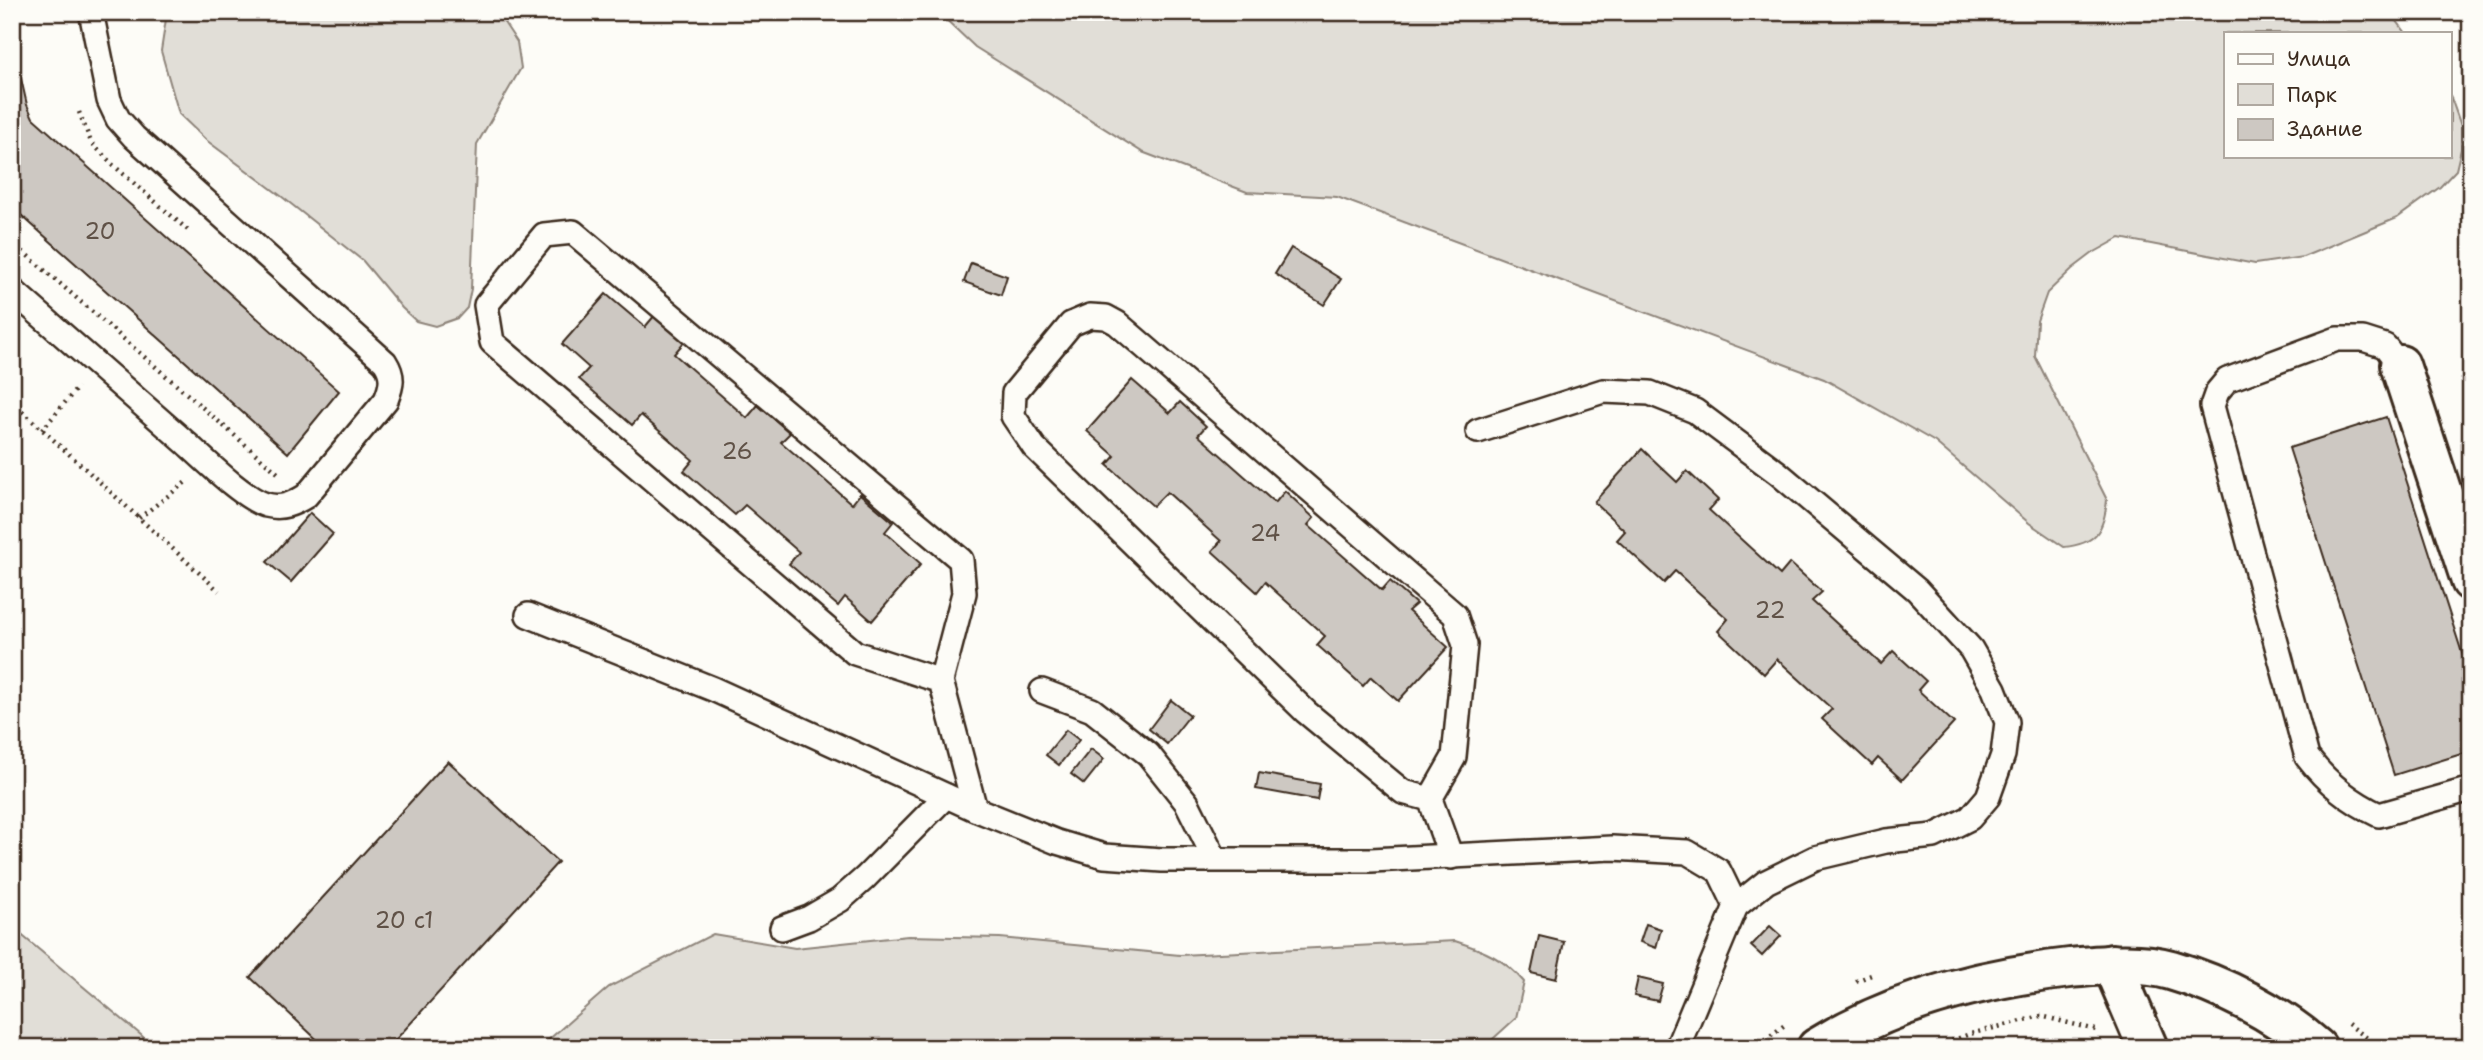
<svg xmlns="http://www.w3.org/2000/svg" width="2483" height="1060" font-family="'Shantell Sans',sans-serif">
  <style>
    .green { fill: #e1ded7; stroke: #8e847a; stroke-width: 2 }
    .building { fill: #cdc8c2; stroke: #3b2a1e; stroke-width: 2 }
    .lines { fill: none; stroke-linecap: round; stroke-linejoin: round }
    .service-casing { stroke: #3b2a1e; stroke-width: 28 }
    .minor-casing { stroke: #3b2a1e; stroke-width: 44 }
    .path { stroke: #3b2a1e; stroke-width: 4.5; stroke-dasharray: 2 5; stroke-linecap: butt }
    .service { stroke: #fdfcf7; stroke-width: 23 }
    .minor { stroke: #fdfcf7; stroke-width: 38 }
    .labels { text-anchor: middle; stroke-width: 5; stroke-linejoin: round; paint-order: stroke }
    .number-label { font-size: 23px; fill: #605247 }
  </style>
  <rect width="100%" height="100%" fill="#fdfcf7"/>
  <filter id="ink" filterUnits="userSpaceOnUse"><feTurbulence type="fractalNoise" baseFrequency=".0143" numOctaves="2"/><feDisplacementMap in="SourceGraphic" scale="14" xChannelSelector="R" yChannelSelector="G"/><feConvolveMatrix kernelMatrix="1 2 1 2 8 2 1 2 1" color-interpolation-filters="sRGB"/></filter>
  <g filter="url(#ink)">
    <!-- green -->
    <g class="green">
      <path d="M 165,12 L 497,12 L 517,42 L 521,68 L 477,144 L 471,289 L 467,308 L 458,318 L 435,326 L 416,321 L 402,308 L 363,261 L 281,196 L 206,140 L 179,114 L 161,51 L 166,19 Z"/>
      <path d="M 938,12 L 2390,12 L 2406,33 L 2226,33 L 2226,156 L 2450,156 L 2450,95 L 2461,126 L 2461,149 L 2456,170 L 2440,187 L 2397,218 L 2303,257 L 2255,264 L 2120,238 L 2093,253 L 2072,269 L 2047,293 L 2037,321 L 2035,356 L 2107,500 C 2104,532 2095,544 2064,547 L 2029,523 L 1935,442 L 1824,379 L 1337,197 L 1247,192 L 1142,152 L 975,47 Z"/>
      <path d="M 12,927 L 141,1035 L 154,1048 L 12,1048 Z"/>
      <path d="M 713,934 L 795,948 L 908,936 L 1000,938 L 1180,955 L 1455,941 C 1483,950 1505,959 1524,982 L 1516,1018 L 1483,1048 L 539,1048 L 609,987 Z"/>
    </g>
    <!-- building -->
    <g class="building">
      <path d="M 12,39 L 27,105 L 33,118 L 339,391 L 288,453 L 12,207 Z"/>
      <path d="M 1291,248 L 1341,279 L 1324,305 L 1275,274 Z"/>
      <path d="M 971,263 L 1007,276 L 1001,295 L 964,282 Z"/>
      <path d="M 606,294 L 645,327 L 655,315 L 685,341 L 674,354 L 747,418 L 758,405 L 790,433 L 781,442 L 852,504 L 860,494 L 893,522 L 885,532 L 921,564 L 872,621 L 845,597 L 838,606 L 789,564 L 799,552 L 745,505 L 735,515 L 684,471 L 693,460 L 641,415 L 632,425 L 579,379 L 589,368 L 562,344 Z"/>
      <path d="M 1132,380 L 1170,413 L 1180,402 L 1206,426 L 1198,435 L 1275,503 L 1285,491 L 1314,518 L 1308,525 L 1382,590 L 1390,581 L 1416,604 L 1408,611 L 1448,647 L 1398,701 L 1371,677 L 1363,686 L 1317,645 L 1325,636 L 1265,582 L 1257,592 L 1212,551 L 1221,541 L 1167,492 L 1153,506 L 1107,465 L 1115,456 L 1087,431 Z"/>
      <path d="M 2386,417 L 2471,681 L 2471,751 L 2394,775 L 2289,448 Z"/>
      <path d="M 1642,449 L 1677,482 L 1687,471 L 1718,500 L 1709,510 L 1780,575 L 1790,563 L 1822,592 L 1812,601 L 1881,664 L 1893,651 L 1926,681 L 1918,690 L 1954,723 L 1902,780 L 1878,758 L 1872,765 L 1822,719 L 1832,709 L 1777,659 L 1764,674 L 1718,631 L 1728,619 L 1675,571 L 1664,583 L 1617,540 L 1625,531 L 1594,502 Z"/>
      <path d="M 310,513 L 333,534 L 291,582 L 267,562 Z"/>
      <path d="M 1171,700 L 1190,715 L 1167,744 L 1149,729 Z"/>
      <path d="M 1066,730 L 1079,740 L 1059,765 L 1046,755 Z"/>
      <path d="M 1091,749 L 1104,759 L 1084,784 L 1071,774 Z"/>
      <path d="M 448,761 L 558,862 L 388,1048 L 326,1048 L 250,977 Z"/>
      <path d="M 1259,773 L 1320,784 L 1317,800 L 1256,789 Z"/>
      <path d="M 1646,924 L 1661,929 L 1656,948 L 1640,942 Z"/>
      <path d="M 1770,926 L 1781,936 L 1762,956 L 1751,946 Z"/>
      <path d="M 1539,936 L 1564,942 L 1556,979 L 1531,973 Z"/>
      <path d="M 1638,978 L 1663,984 L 1658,1001 L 1634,996 Z"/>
    </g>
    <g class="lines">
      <!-- service casing -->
      <g class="service-casing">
        <g id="service">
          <path d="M 12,290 C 70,341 128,392 186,443 C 205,460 243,498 266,505 C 282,509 293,504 306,496 L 386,400 C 392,385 394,376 385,362 L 134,137 L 118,119 L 109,100 L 91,12"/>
          <path d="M 2400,365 L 2385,346 L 2363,339 L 2337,339 L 2227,380 L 2217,392 L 2212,406 L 2307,757 C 2327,783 2349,801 2379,815 L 2471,789"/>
          <path d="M 1478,431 L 1603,391 L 1650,393 L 1695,411 L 1778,473 L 1917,590 L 1971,649 L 1994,689 L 2007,722 L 2003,755 L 1988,797 L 1970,818 L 1934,836 L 1886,841 L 1815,858 L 1766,882 L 1736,906"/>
          <path d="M 528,615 L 713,689 L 975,809 L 1057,842 L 1104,856 L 1162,860 L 1371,860 L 1612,848 L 1687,852 L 1719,871 L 1736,906 L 1677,1048"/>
          <path d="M 941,681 L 855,653 L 492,342 L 486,305 L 544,235 L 573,232 L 961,560 L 964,593 L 941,681 L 975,809"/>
          <path d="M 1042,691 L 1092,710 L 1148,754 L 1187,803 L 1215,859"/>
          <path d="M 1430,799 L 1403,792 L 1306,712 L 1034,447 L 1013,416 L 1014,393 L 1071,324 L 1090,316 L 1106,317 L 1117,323 L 1455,615 L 1465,645 L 1454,757 L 1430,799 L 1451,857"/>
          <path d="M 782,928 L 809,918 L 840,900 L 865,878 L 946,796"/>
        </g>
      </g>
      <!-- minor casing -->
      <g class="minor-casing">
        <g id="minor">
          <path d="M 2400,365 L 2471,581"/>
          <path d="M 2112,964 L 2148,1048"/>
          <path d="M 1817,1048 C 1892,1001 1982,978 2070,968 C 2102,965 2140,961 2171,970 C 2222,985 2277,1013 2317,1048"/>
        </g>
      </g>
      <!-- path -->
      <g class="path">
        <path d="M 79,112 L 91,142 L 112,164 L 190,232"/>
        <path d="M 12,242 L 279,474 L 282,475"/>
        <path d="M 12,402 L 219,591"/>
        <path d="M 42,430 L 78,387"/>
        <path d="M 139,518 L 186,482"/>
        <path d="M 1856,981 L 1874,974"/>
        <path d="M 2348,1024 L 2381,1048"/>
        <path d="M 1754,1048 L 1786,1024"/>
        <path d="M 1932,1048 L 1970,1034 L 2041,1016 L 2100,1031"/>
      </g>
      <!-- service -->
      <use href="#service" class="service"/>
      <!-- minor -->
      <use href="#minor" class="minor"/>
    </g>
  </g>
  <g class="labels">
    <!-- number labels -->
    <g class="number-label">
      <text x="100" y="239">20</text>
      <text x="737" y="459">26</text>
      <text x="1265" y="541">24</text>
      <text x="1770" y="618">22</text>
      <text x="404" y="928">20 с1</text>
    </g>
  </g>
  <!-- margin -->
  <rect width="2483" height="1060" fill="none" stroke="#fdfcf7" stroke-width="42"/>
  <rect x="21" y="21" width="2441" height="1018" fill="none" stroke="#3b2a1e" stroke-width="2.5" filter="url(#ink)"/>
  <!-- legend -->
  <rect x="2224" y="32" width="228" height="126" fill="#fdfcf7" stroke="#afa8a0" stroke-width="2"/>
  <rect x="2238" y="54" width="35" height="10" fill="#fdfcf7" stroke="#afa8a0" stroke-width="2"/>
  <text x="2287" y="66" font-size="21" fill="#3b2a1e">Улица</text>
  <rect x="2238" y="84" width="35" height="21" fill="#e1ded7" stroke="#afa8a0" stroke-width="2"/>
  <text x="2287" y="102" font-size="21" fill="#3b2a1e">Парк</text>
  <rect x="2238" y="119" width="35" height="21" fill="#cdc8c2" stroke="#afa8a0" stroke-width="2"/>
  <text x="2287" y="136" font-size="21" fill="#3b2a1e">Здание</text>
</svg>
